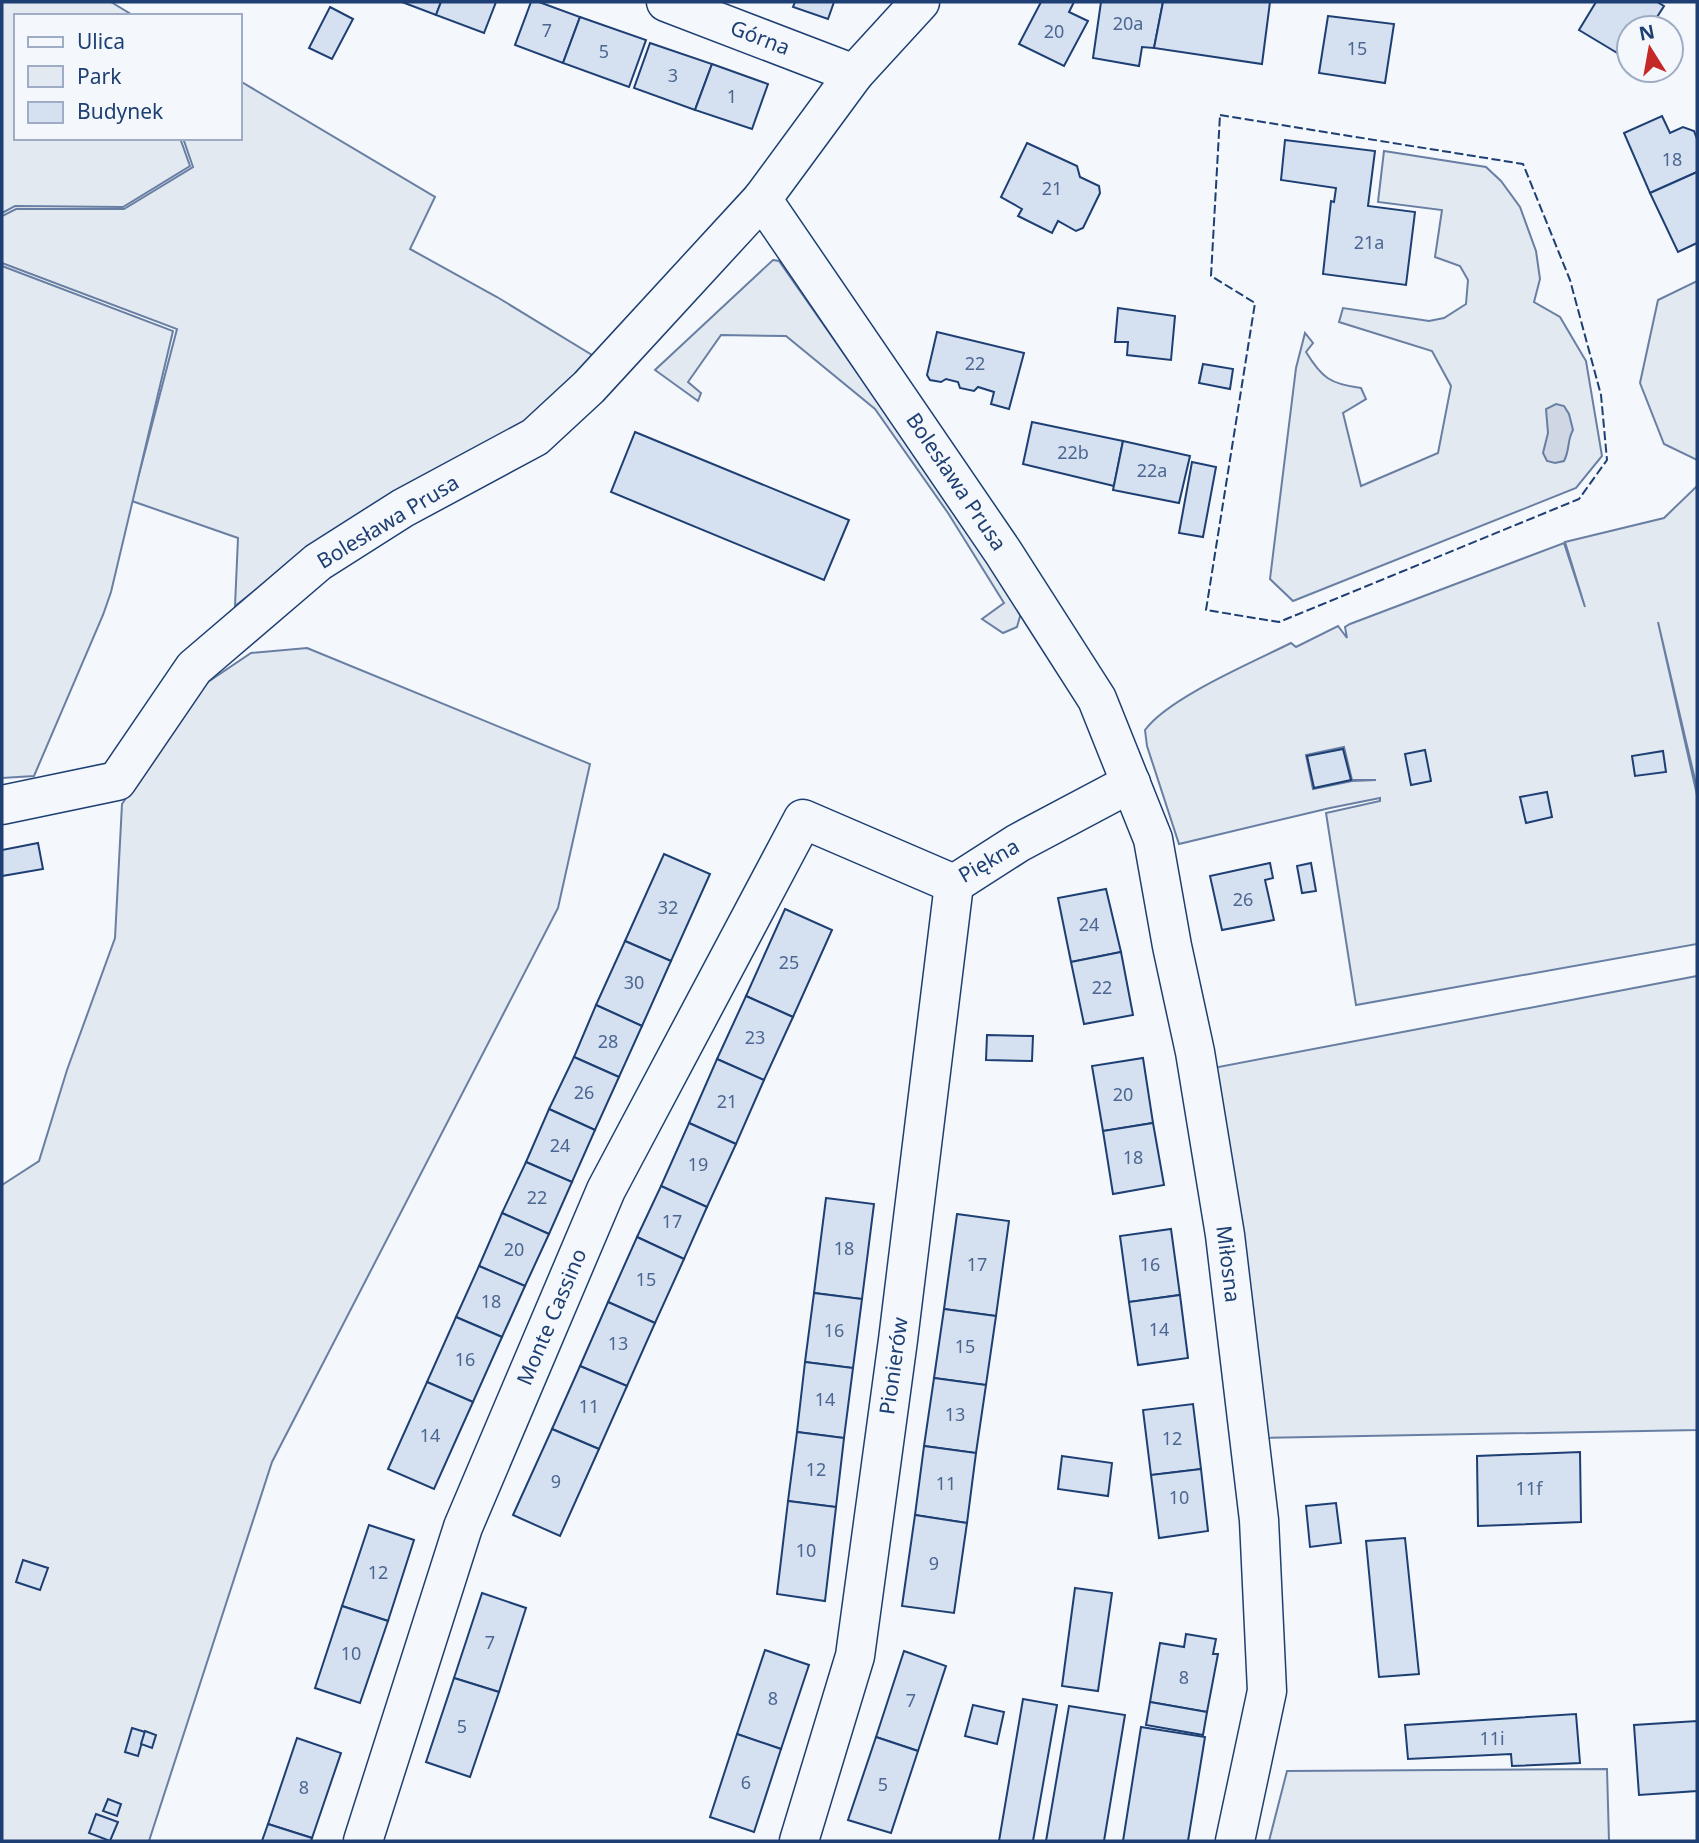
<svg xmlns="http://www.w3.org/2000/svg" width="1699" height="1843" font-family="'Noto Sans',sans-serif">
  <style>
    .green { fill: #e3e9f0; stroke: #687fa3; stroke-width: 2; fill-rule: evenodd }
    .water { fill: #cfd7e4; stroke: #687fa3; stroke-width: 2 }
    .building { fill: #d5e0f0; stroke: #1d3f73; stroke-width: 2 }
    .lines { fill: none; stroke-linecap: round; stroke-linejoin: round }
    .minor-casing { stroke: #1d3f73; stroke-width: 41 }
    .minor { stroke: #f4f7fb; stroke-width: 38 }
    .fence { stroke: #1d3f73; stroke-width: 2; stroke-dasharray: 9 3.5; stroke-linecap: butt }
    .labels { text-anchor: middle; stroke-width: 5; stroke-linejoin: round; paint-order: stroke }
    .number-label { font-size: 18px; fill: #4b6792 }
    .street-label { font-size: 21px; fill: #1d3f73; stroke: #f4f7fb }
  </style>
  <rect width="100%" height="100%" fill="#f4f7fb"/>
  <!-- green -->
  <g class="green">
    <path d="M 2,2 L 111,2 L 134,16 L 16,16 L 16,138 L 180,138 L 190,166 L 123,207 L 15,206 L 2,213 Z"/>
    <path d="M 240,81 L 435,197 L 410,249 L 497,297 L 592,355 L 572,380 L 541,412 L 300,556 L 235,606 L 238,538 L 132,501 L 177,329 L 2,263 L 2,216 L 16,209 L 124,209 L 193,167 L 183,138 L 240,138 Z"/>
    <path d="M 1384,151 L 1486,167 L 1501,181 L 1520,207 L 1536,251 L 1540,279 L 1534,302 L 1560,317 L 1586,361 L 1602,456 L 1576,488 L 1293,601 L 1270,579 L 1296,368 L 1305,333 L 1313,343 L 1306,352 C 1322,378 1330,384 1361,388 L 1366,399 L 1343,413 L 1361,486 L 1438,453 L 1451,386 L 1432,351 L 1339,322 L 1343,308 L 1429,321 L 1444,318 L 1466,304 L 1468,280 L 1460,266 L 1435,257 L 1442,210 L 1378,202 Z"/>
    <path d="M 773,260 L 779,261 L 951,507 L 1021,613 L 1017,627 L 1003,633 L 982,619 L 1004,603 L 948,513 L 875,409 L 786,336 L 721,335 L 688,382 L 701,393 L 698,401 L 655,370 Z"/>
    <path d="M 2,266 L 173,331 L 111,592 L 103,615 L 34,776 L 2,778 Z"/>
    <path d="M 1697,281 L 1697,460 L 1664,444 L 1640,383 L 1658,300 Z"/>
    <path d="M 1697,486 L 1697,788 L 1658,622 L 1697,795 L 1697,944 L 1356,1005 L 1326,813 L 1380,801 L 1380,798 L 1330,808 L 1179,844 L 1147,746 L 1145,730 C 1168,698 1253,662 1291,643 L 1296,647 L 1338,626 L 1347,638 L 1345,627 L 1350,624 L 1564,543 L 1585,607 L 1565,542 L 1664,518 ZM 1344,747 L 1352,780 L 1376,780 L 1352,781 L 1313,789 L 1306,755 Z"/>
    <path d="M 307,648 L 590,764 L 558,908 L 272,1462 L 149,1841 L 2,1841 L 2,1185 L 39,1161 L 67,1070 L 115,938 L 122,804 L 202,686 L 251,653 Z"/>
    <path d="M 1697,976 L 1697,1430 L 1256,1438 L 1208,1069 Z"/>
    <path d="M 1607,1769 L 1609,1841 L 1269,1841 L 1287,1771 Z"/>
  </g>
  <!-- water -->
  <path class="water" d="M 1556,404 L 1564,406 L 1569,414 L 1573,430 C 1567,440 1570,450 1564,461 L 1555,463 L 1547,461 L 1543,453 L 1548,433 L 1546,409 Z"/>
  <!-- building -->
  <g class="building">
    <path d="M 402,2 L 441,2 L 436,15 Z"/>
    <path d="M 441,2 L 496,2 L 484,33 L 436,15 Z"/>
    <path d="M 531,2 L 539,2 L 580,17 L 563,63 L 515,45 Z"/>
    <path d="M 795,2 L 834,2 L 828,19 L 793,7 Z"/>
    <path d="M 1041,2 L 1074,2 L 1069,12 L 1088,21 L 1064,66 L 1019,44 Z"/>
    <path d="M 1101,2 L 1163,2 L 1154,48 L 1142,47 L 1139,66 L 1093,58 Z"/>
    <path d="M 1163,2 L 1270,2 L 1262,64 L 1154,48 Z"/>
    <path d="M 1596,2 L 1657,2 L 1664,6 L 1650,28 L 1629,28 L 1629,60 L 1579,30 Z"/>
    <path d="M 330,7 L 353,19 L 332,59 L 309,48 Z"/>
    <path d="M 1328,16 L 1394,24 L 1385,83 L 1319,73 Z"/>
    <path d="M 580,17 L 646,40 L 629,87 L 563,63 Z"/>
    <path d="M 650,43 L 712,64 L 695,110 L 634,88 Z"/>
    <path d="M 712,64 L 768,84 L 752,129 L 695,110 Z"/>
    <path d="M 1662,116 L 1670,133 L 1683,127 L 1694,131 L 1697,139 L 1697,172 L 1650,193 L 1624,133 Z"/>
    <path d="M 1285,140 L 1375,151 L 1368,206 L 1415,212 L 1406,285 L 1323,274 L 1331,201 L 1334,202 L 1336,188 L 1281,180 Z"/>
    <path d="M 1027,143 L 1077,166 L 1080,177 L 1099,186 L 1100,193 L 1083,228 L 1076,231 L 1058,221 L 1052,233 L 1018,216 L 1022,209 L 1001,197 Z"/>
    <path d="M 1697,172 L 1697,243 L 1678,252 L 1650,193 Z"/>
    <path d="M 1118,308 L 1175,316 L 1171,360 L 1127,355 L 1128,342 L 1115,342 Z"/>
    <path d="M 937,332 L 1024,353 L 1009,409 L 991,404 L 994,392 L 978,387 L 974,391 L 960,388 L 958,382 L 946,379 L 941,382 L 930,380 L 927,375 Z"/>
    <path d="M 1203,364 L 1233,369 L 1230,389 L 1199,383 Z"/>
    <path d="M 1032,422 L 1123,441 L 1114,486 L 1023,464 Z"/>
    <path d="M 635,432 L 849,520 L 824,580 L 611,492 Z"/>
    <path d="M 1123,441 L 1190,456 L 1179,503 L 1113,490 Z"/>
    <path d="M 1192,462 L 1216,467 L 1203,537 L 1179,533 Z"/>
    <path d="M 1343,749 L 1351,780 L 1314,788 L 1307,756 Z"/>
    <path d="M 1425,750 L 1431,781 L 1411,785 L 1405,754 Z"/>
    <path d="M 1663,751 L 1666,772 L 1635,776 L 1632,756 Z"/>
    <path d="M 1547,792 L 1552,817 L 1526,823 L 1520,797 Z"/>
    <path d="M 38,843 L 43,869 L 2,876 L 2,850 Z"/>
    <path d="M 664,854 L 710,874 L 671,961 L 625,941 Z"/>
    <path d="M 1270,863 L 1273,878 L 1265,880 L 1274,920 L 1222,930 L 1210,876 Z"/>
    <path d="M 1311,863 L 1316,891 L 1302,893 L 1297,866 Z"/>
    <path d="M 1106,889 L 1121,952 L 1071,962 L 1058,898 Z"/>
    <path d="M 785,909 L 832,930 L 793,1017 L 746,996 Z"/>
    <path d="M 625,941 L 671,961 L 642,1026 L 596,1005 Z"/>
    <path d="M 1121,952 L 1133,1015 L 1084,1024 L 1071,962 Z"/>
    <path d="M 746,996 L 793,1017 L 764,1080 L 717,1059 Z"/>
    <path d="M 596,1005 L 642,1026 L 619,1077 L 574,1057 Z"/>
    <path d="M 987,1035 L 1033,1036 L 1032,1061 L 986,1060 Z"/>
    <path d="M 574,1057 L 619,1077 L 595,1130 L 549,1109 Z"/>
    <path d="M 1143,1058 L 1153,1123 L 1103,1131 L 1092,1066 Z"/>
    <path d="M 717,1059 L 764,1080 L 736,1144 L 689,1123 Z"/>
    <path d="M 549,1109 L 595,1130 L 572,1182 L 526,1162 Z"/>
    <path d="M 689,1123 L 736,1144 L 707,1207 L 661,1186 Z"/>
    <path d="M 1153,1123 L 1164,1185 L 1113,1194 L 1103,1131 Z"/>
    <path d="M 526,1162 L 572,1182 L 549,1234 L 502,1213 Z"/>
    <path d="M 661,1186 L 707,1207 L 684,1259 L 637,1237 Z"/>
    <path d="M 826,1198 L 874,1204 L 862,1299 L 814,1293 Z"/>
    <path d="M 502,1213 L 549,1234 L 525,1286 L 479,1266 Z"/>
    <path d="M 957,1214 L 1009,1221 L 996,1316 L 944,1309 Z"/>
    <path d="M 1171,1229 L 1180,1295 L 1129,1302 L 1120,1236 Z"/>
    <path d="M 637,1237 L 684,1259 L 655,1323 L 608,1302 Z"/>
    <path d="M 479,1266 L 525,1286 L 502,1337 L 456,1317 Z"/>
    <path d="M 814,1293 L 862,1299 L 853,1368 L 805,1362 Z"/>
    <path d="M 1180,1295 L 1188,1358 L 1138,1365 L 1129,1302 Z"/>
    <path d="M 608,1302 L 655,1323 L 627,1386 L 580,1366 Z"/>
    <path d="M 944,1309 L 996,1316 L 986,1385 L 934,1378 Z"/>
    <path d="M 456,1317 L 502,1337 L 473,1402 L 427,1382 Z"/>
    <path d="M 805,1362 L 853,1368 L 844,1438 L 797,1432 Z"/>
    <path d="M 580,1366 L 627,1386 L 599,1449 L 552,1429 Z"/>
    <path d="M 934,1378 L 986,1385 L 976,1453 L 924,1446 Z"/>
    <path d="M 427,1382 L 473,1402 L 434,1489 L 388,1469 Z"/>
    <path d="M 1193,1404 L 1201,1469 L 1151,1475 L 1143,1410 Z"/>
    <path d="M 552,1429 L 599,1449 L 560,1536 L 513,1515 Z"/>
    <path d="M 797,1432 L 844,1438 L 836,1507 L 788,1501 Z"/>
    <path d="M 924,1446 L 976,1453 L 967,1523 L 915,1515 Z"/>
    <path d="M 1580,1452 L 1581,1522 L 1478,1526 L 1477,1456 Z"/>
    <path d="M 1062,1456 L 1112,1463 L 1108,1496 L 1058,1489 Z"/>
    <path d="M 1201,1469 L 1208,1531 L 1159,1538 L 1151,1475 Z"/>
    <path d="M 788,1501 L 836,1507 L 825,1601 L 777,1594 Z"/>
    <path d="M 1336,1503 L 1341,1543 L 1310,1547 L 1306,1506 Z"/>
    <path d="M 915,1515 L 967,1523 L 954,1613 L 902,1606 Z"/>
    <path d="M 369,1525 L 414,1540 L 388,1621 L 342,1606 Z"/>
    <path d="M 1405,1538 L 1419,1674 L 1379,1677 L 1366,1541 Z"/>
    <path d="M 23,1560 L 48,1568 L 40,1590 L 16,1582 Z"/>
    <path d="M 1075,1588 L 1112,1593 L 1098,1691 L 1062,1686 Z"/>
    <path d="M 482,1593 L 526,1608 L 499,1692 L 454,1678 Z"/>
    <path d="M 342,1606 L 388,1621 L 360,1703 L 315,1688 Z"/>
    <path d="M 1186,1634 L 1216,1639 L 1213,1654 L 1218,1654 L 1207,1712 L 1150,1702 L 1160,1643 L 1184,1647 Z"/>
    <path d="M 765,1650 L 809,1665 L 781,1749 L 737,1734 Z"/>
    <path d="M 904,1651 L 946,1666 L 918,1751 L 876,1737 Z"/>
    <path d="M 454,1678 L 499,1692 L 470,1777 L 426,1762 Z"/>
    <path d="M 1023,1699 L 1057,1705 L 1033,1841 L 999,1841 Z"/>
    <path d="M 1150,1702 L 1207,1712 L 1203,1735 L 1146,1725 Z"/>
    <path d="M 973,1705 L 1004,1712 L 997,1744 L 965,1736 Z"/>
    <path d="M 1069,1706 L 1125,1715 L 1104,1841 L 1046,1841 Z"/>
    <path d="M 1576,1714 L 1580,1763 L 1512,1766 L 1511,1754 L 1408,1759 L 1405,1725 Z"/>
    <path d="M 1697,1721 L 1697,1791 L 1639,1795 L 1634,1725 Z"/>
    <path d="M 1141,1727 L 1205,1737 L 1188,1841 L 1123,1841 Z"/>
    <path d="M 132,1728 L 145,1732 L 138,1756 L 125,1752 Z"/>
    <path d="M 145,1731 L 156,1735 L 152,1748 L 141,1744 Z"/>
    <path d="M 737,1734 L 781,1749 L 754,1832 L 710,1817 Z"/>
    <path d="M 876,1737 L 918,1751 L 891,1833 L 848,1820 Z"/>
    <path d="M 297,1738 L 341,1753 L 312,1838 L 268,1824 Z"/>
    <path d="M 108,1799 L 121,1804 L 117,1816 L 103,1811 Z"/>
    <path d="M 96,1814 L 118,1822 L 110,1841 L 89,1833 Z"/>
    <path d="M 268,1824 L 312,1838 L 311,1841 L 262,1841 Z"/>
  </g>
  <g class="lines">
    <!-- minor casing -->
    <g class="minor-casing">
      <g id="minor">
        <path d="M 666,2 L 854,74"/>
        <path d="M 762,199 L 1003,552 L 1097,699 L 1153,839 L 1172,946 L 1195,1052 L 1225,1235 L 1259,1520 L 1267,1691 L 1235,1841"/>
        <path d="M 2,805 L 117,781 L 194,668 L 318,562 L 403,508 L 535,437 L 589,387 L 762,199 L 854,74 L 920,2"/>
        <path d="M 363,1841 L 463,1527 L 606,1190 L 803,819 L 954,884 L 1018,843 L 1131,783"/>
        <path d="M 799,1841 L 855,1656 L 898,1340 L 954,884"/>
      </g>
    </g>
    <!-- minor -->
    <use href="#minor" class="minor"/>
    <!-- fence -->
    <path class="fence" d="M 1220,115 L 1523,164 L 1570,280 L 1601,395 L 1607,460 L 1579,499 L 1279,622 L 1206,610 L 1255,303 L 1211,276 Z"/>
  </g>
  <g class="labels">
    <!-- number labels -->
    <g class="number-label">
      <text x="1128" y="30">20a</text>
      <text x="547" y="37">7</text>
      <text x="1054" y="38">20</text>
      <text x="1357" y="55">15</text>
      <text x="604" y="58">5</text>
      <text x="673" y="82">3</text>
      <text x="732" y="103">1</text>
      <text x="1672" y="166">18</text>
      <text x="1052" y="195">21</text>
      <text x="1369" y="249">21a</text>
      <text x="975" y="370">22</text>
      <text x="1073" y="459">22b</text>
      <text x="1152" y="477">22a</text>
      <text x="1243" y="906">26</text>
      <text x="668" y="914">32</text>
      <text x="1089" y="931">24</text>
      <text x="789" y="969">25</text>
      <text x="634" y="989">30</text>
      <text x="1102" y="994">22</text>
      <text x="755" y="1044">23</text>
      <text x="608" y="1048">28</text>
      <text x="584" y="1099">26</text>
      <text x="1123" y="1101">20</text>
      <text x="727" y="1108">21</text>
      <text x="560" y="1152">24</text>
      <text x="1133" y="1164">18</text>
      <text x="698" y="1171">19</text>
      <text x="537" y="1204">22</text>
      <text x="672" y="1228">17</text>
      <text x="844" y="1255">18</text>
      <text x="514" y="1256">20</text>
      <text x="977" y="1271">17</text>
      <text x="1150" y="1271">16</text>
      <text x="646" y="1286">15</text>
      <text x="491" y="1308">18</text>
      <text x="1159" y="1336">14</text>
      <text x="834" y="1337">16</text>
      <text x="618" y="1350">13</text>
      <text x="965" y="1353">15</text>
      <text x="465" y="1366">16</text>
      <text x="825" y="1406">14</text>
      <text x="589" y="1413">11</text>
      <text x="955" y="1421">13</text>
      <text x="430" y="1442">14</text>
      <text x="1172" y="1445">12</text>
      <text x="816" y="1476">12</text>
      <text x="556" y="1488">9</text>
      <text x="946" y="1490">11</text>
      <text x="1529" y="1495">11f</text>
      <text x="1179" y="1504">10</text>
      <text x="806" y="1557">10</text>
      <text x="934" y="1570">9</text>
      <text x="378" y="1579">12</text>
      <text x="490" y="1649">7</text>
      <text x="351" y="1660">10</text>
      <text x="1184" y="1684">8</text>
      <text x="773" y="1705">8</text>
      <text x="911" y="1707">7</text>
      <text x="462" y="1733">5</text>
      <text x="1492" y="1745">11i</text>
      <text x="746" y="1789">6</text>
      <text x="883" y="1791">5</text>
      <text x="304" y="1794">8</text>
    </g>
    <!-- street labels -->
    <g class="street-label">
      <text transform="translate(760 38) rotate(21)" y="7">Górna</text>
      <text transform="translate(956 482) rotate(56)" y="7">Bolesława Prusa</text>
      <text transform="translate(388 522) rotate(-31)" y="7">Bolesława Prusa</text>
      <text transform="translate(989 861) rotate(-30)" y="7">Piękna</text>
      <text transform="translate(1228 1264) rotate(83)" y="7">Miłosna</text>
      <text transform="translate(552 1317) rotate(-67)" y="7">Monte Cassino</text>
      <text transform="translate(894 1366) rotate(-82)" y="7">Pionierów</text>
    </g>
  </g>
  <!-- border -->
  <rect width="1699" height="1843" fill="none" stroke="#1d3f73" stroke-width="7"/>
  <!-- legend -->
  <rect x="14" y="14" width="228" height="126" fill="#f4f7fb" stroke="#9eadc5" stroke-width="2"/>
  <rect x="28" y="37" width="35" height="10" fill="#f4f7fb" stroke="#9eadc5" stroke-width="2"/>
  <text x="77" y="49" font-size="21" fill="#1d3f73">Ulica</text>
  <rect x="28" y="66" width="35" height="21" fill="#e3e9f0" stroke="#9eadc5" stroke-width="2"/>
  <text x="77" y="84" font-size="21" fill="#1d3f73">Park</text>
  <rect x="28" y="102" width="35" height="21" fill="#d5e0f0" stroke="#9eadc5" stroke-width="2"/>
  <text x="77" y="119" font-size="21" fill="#1d3f73">Budynek</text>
  <!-- north arrow -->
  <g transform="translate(1650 49) rotate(349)"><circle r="33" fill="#f4f7fb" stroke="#9eadc5" stroke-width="2"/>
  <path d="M0-5L12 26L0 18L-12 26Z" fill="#c62828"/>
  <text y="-10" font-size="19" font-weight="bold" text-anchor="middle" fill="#1d3f73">N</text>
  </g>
</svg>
